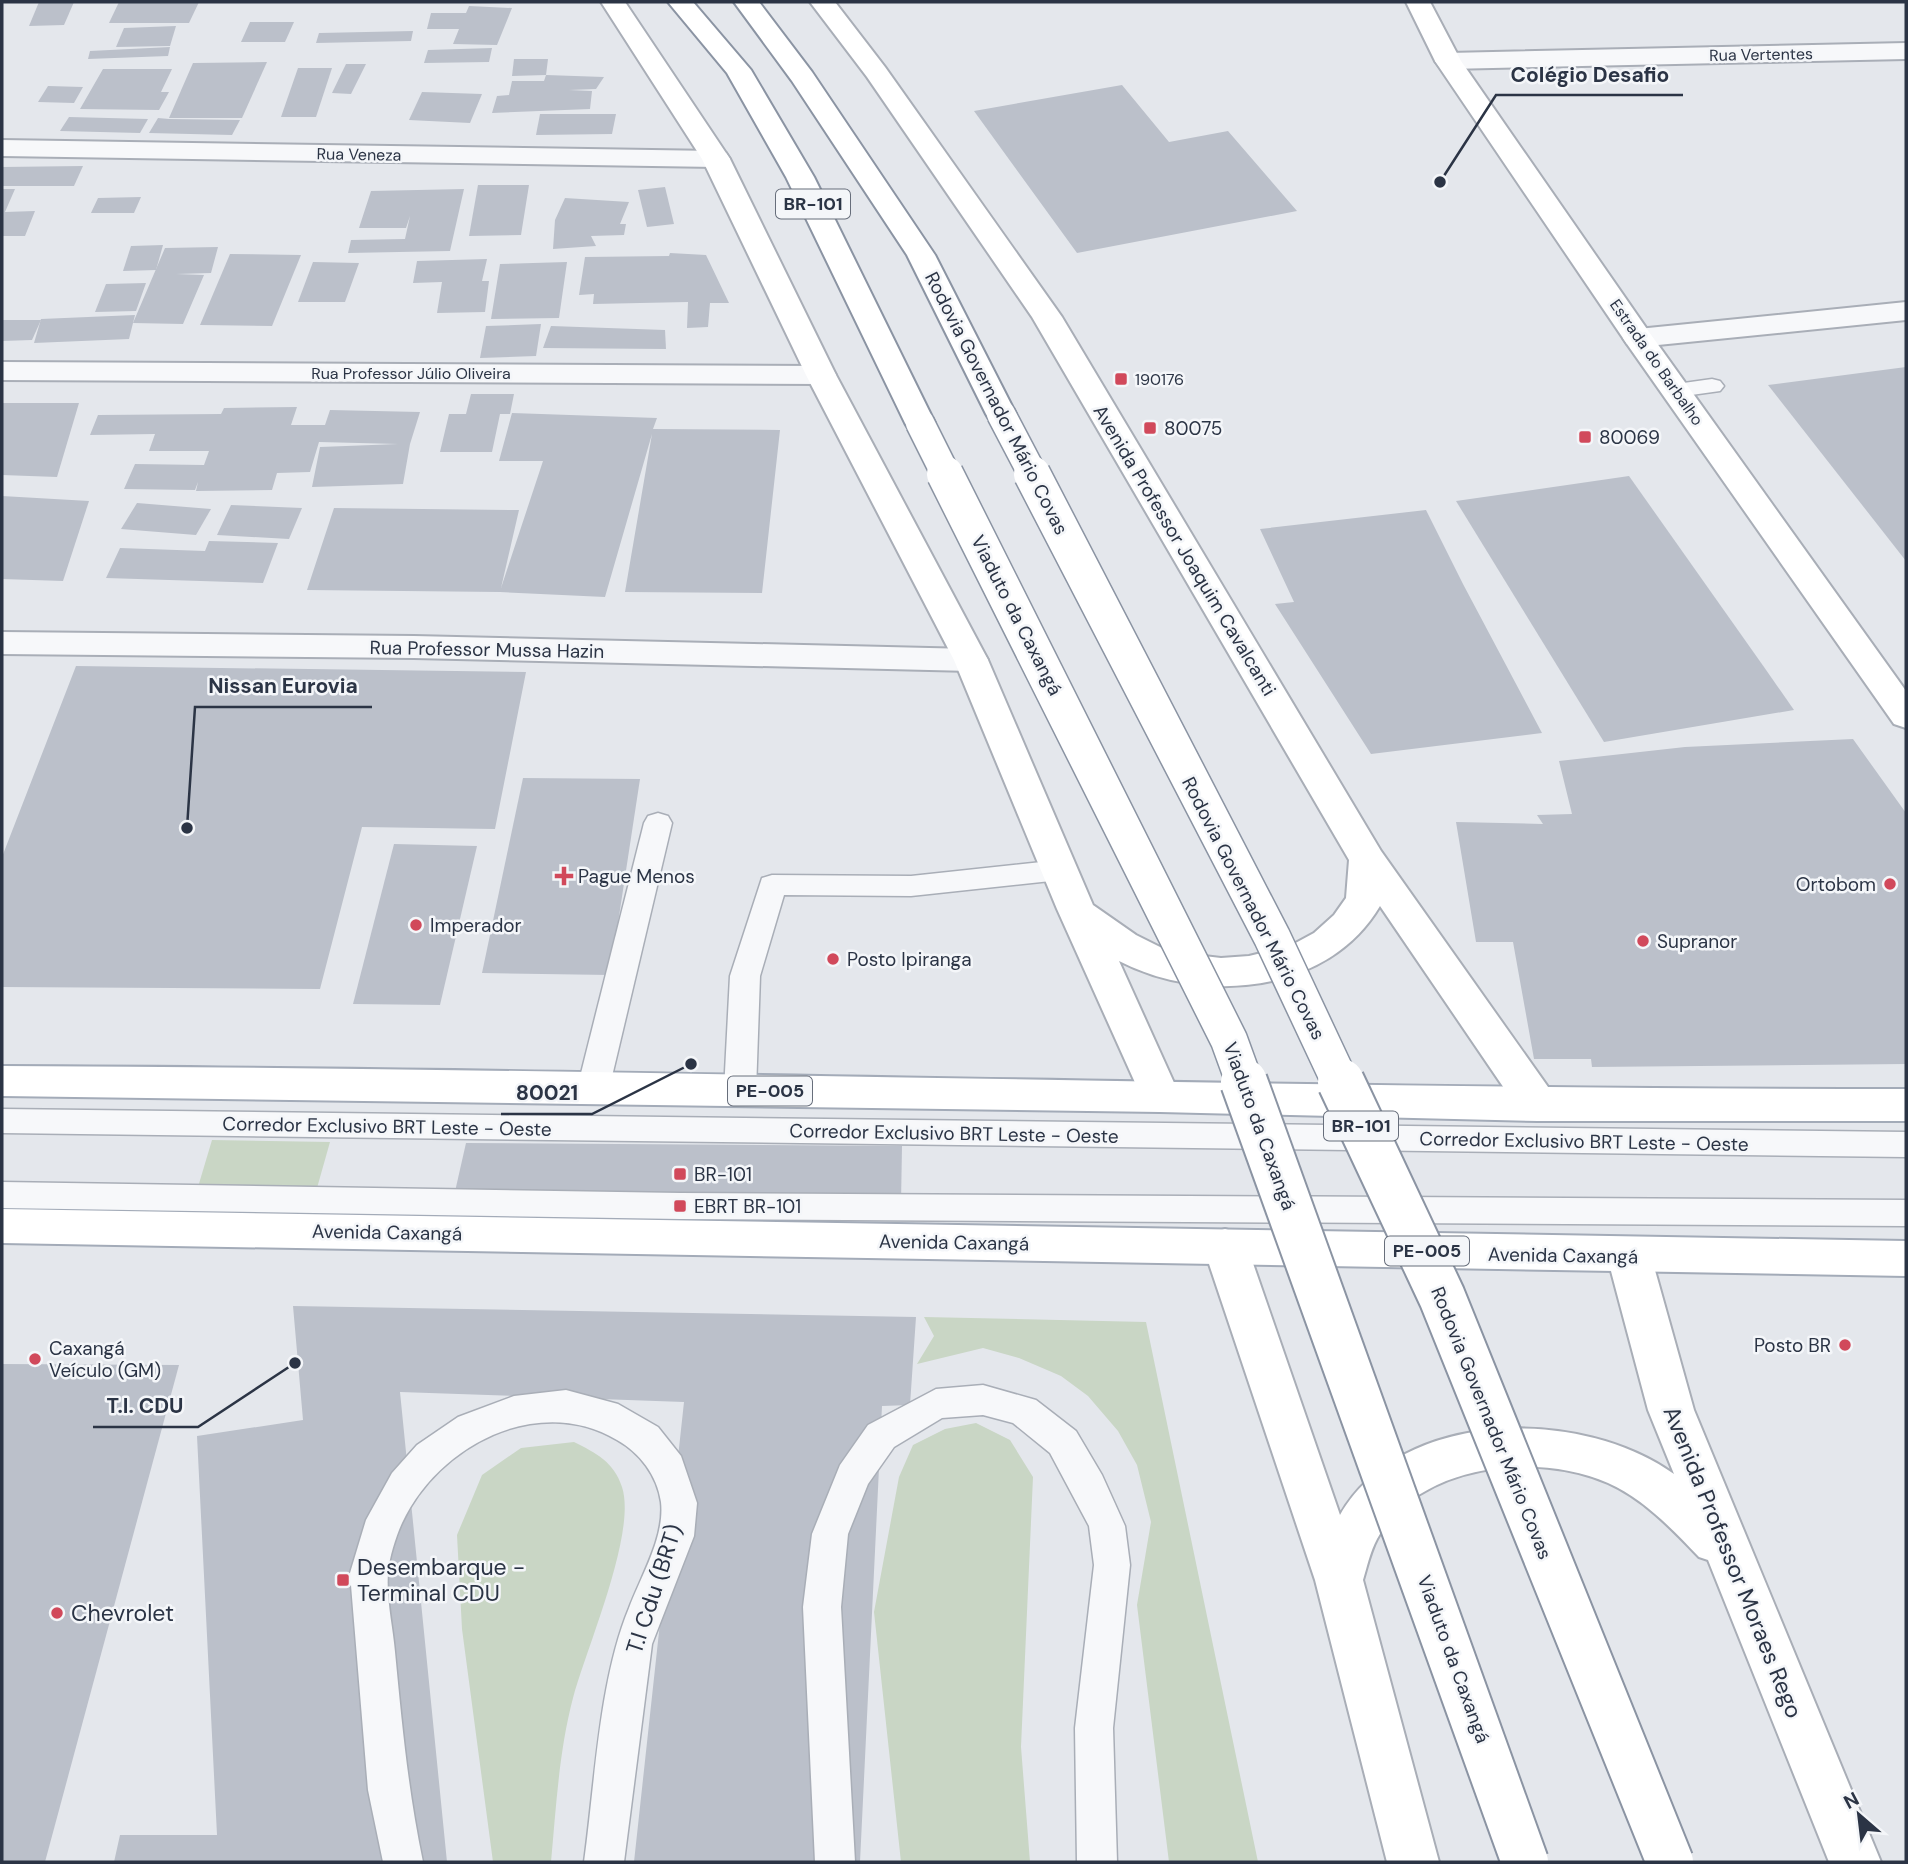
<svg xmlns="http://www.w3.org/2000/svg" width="1908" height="1864" font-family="'DM Sans',sans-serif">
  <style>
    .green { fill: #c9d6c5 }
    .building { fill: #bbc0ca }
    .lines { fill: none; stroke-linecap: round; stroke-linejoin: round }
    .lane-casing { stroke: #a9aeb7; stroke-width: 3 }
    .street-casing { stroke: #a9aeb7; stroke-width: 4 }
    .secondary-casing { stroke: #a9aeb7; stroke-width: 4 }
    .primary-casing { stroke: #a3abb8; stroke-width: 4 }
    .highway-casing { stroke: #8b94a3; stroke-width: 4 }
    .lane { fill: #f7f8fa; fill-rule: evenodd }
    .street { fill: #f7f8fa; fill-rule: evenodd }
    .secondary { fill: #fff; fill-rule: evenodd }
    .primary { fill: #fff; fill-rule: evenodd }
    .highway { fill: #fff; fill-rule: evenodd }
    .highway-bridge-far2-casing { stroke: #8b94a3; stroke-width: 31; stroke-linecap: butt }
    .highway-bridge-far1-casing { stroke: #8b94a3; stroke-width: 39; stroke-linecap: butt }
    .highway-bridge-casing { stroke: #8b94a3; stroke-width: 50; stroke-linecap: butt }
    .highway-bridge-far2 { stroke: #fff; stroke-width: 28 }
    .highway-bridge-far1 { stroke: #fff; stroke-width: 36 }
    .highway-bridge { stroke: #fff; stroke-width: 46 }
    .poi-dot { fill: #d1495b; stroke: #f4f6f9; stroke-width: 2.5 }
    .labels { text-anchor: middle; stroke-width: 5; stroke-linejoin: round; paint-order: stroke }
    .far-street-label { font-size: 16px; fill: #2b3445; stroke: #f4f6f9 }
    .far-poi-label { font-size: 16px; fill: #2b3445; stroke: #f4f6f9; text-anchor: start }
    .shield { fill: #f4f6f9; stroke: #676e7b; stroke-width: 2 }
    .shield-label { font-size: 18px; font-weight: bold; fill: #2b3445 }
    .street-label { font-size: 19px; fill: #2b3445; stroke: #f4f6f9 }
    .poi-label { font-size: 19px; fill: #2b3445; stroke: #f4f6f9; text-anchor: start }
    .near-street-label { font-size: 23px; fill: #2b3445; stroke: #f4f6f9 }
    .near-poi-label { font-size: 23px; fill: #2b3445; stroke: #f4f6f9; text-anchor: start }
    .leader { fill: none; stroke: #2b3445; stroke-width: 2.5 }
    .callout-dot { fill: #2b3445; stroke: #f4f6f9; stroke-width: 2.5 }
    .callout-label { font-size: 21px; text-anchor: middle; font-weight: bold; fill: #2b3445; stroke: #f4f6f9; stroke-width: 5; stroke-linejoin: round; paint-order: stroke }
  </style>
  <rect width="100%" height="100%" fill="#e4e7ec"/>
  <!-- green -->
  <g class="green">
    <path d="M 212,1140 L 330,1142 L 317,1188 L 198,1187 Z"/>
    <path d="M 924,1317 L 1146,1322 L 1258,1862 L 1169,1862 L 1137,1605 L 1151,1522 L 1137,1465 L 1118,1431 L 1088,1396 L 1061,1376 L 1019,1358 L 983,1348 L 917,1364 L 934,1336 Z"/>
    <path d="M 976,1423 L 1010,1440 L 1033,1477 L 1021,1747 L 1030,1862 L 901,1862 L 874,1612 L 899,1477 L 913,1445 L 945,1429 Z"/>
    <path d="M 574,1442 C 596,1453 614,1462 622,1487 C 637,1533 586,1649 573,1698 C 559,1751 556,1808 551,1862 L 493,1862 L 462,1629 L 457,1535 L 482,1475 L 521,1448 Z"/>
  </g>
  <!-- building -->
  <g class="building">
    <path d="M 39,2 L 74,2 L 64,25 L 29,26 Z"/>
    <path d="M 119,2 L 199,2 L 189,23 L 109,23 Z"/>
    <path d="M 469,6 L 512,8 L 497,45 L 453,44 L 459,29 L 427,29 L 431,13 L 466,13 Z"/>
    <path d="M 250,22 L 294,22 L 285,42 L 241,42 Z"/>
    <path d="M 176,26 L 170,46 L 116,47 L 124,28 Z"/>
    <path d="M 413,31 L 411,41 L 316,43 L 319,33 Z"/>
    <path d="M 170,47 L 168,56 L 88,59 L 90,51 Z"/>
    <path d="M 492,48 L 489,62 L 424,63 L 428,50 Z"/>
    <path d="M 514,59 L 548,59 L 546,75 L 512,76 Z"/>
    <path d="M 267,62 L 242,118 L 169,118 L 193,63 Z"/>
    <path d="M 346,64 L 366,64 L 351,94 L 332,93 Z"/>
    <path d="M 298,68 L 332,68 L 316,117 L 281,117 Z"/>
    <path d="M 103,69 L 172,69 L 161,92 L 169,92 L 159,110 L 80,109 Z"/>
    <path d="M 546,75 L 604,77 L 596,89 L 569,90 L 592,91 L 590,109 L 492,113 L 497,96 L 509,95 L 512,81 L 544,81 Z"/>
    <path d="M 1122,85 L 1169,142 L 1228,131 L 1297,211 L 1077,253 L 974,111 Z"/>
    <path d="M 48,86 L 83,87 L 74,103 L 38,102 Z"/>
    <path d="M 422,92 L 482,94 L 470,123 L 409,120 Z"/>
    <path d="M 540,114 L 616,114 L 612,134 L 536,135 Z"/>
    <path d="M 69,117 L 148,119 L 140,133 L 60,131 Z"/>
    <path d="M 158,118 L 169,119 L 240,120 L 232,135 L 149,133 Z"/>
    <path d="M 83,166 L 74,186 L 2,186 L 2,167 Z"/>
    <path d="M 478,185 L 529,185 L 521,235 L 469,236 Z"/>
    <path d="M 665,187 L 674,224 L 647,227 L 638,190 Z"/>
    <path d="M 2,189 L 15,189 L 5,212 L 35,211 L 25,236 L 2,236 Z"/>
    <path d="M 464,189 L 450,251 L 348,253 L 351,240 L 405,239 L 410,216 L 406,228 L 359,228 L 371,191 Z"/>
    <path d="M 141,197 L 134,213 L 91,213 L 98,198 Z"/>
    <path d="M 565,198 L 629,202 L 620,224 L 626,224 L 624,235 L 591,236 L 596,246 L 553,249 L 555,220 Z"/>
    <path d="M 163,245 L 156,270 L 123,271 L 131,246 Z"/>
    <path d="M 218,247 L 211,273 L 176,274 L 204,275 L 183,324 L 133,323 L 165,248 Z"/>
    <path d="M 670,253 L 706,255 L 729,303 L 710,303 L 708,327 L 687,328 L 688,302 L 593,304 L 594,294 L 579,295 L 585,257 L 669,256 Z"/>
    <path d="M 230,254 L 301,255 L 272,326 L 200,325 Z"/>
    <path d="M 487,259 L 482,281 L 489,281 L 485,312 L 437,313 L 442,282 L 413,283 L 417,261 Z"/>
    <path d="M 313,262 L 359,263 L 345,302 L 298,302 Z"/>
    <path d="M 567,262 L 559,318 L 491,319 L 500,264 Z"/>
    <path d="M 146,283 L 136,311 L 95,312 L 106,284 Z"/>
    <path d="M 135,315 L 129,339 L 34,343 L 41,319 Z"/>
    <path d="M 2,320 L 41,320 L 32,340 L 2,341 Z"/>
    <path d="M 541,324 L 536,356 L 480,358 L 486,326 Z"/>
    <path d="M 551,326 L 665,330 L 666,349 L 543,348 Z"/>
    <path d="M 1906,367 L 1906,561 L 1768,385 Z"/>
    <path d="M 471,394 L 514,394 L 510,414 L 500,414 L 492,452 L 440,452 L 449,414 L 466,414 Z"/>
    <path d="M 2,403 L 79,403 L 57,477 L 2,475 Z"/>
    <path d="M 297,407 L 291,425 L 325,425 L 330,410 L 420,412 L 410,444 L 403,484 L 312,487 L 320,447 L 398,444 L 319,442 L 310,472 L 277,473 L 272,490 L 196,491 L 198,482 L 195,490 L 124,489 L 135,464 L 204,465 L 209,451 L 149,451 L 155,434 L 90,435 L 98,415 L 221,414 L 224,408 Z"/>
    <path d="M 512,413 L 657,418 L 653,429 L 780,430 L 762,593 L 625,592 L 652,434 L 605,597 L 500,592 L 307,590 L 334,508 L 519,510 L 501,588 L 543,461 L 499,461 Z"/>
    <path d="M 1629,476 L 1764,667 L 1794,710 L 1604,742 L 1456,501 Z"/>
    <path d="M 2,496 L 89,501 L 63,581 L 2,579 Z"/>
    <path d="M 137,503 L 211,509 L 196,535 L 121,529 Z"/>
    <path d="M 231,505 L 302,508 L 289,539 L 217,535 Z"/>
    <path d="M 1426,510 L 1463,584 L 1542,733 L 1371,754 L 1275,604 L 1294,602 L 1260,529 Z"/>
    <path d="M 209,541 L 278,543 L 263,583 L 106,578 L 120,548 L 205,551 Z"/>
    <path d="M 76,666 L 526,672 L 495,829 L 362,827 L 320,989 L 2,987 L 2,857 Z"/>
    <path d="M 1853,739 L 1906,813 L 1906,1064 L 1592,1067 L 1591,1059 L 1534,1059 L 1513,942 L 1476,942 L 1456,822 L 1543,824 L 1537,815 L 1572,814 L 1559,761 L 1685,747 Z"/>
    <path d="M 523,778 L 640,779 L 610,975 L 482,973 Z"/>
    <path d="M 394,844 L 477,846 L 440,1005 L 353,1004 Z"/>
    <path d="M 466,1143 L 902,1146 L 901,1203 L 454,1196 Z"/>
    <path d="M 293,1306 L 916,1317 L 910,1405 L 882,1406 L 860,1862 L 634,1862 L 684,1402 L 400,1392 L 447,1862 L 114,1862 L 120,1835 L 217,1835 L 197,1436 L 303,1420 Z"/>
    <path d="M 2,1364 L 179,1365 L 45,1862 L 2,1862 Z"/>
  </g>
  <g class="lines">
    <!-- lane casing -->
    <g class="lane-casing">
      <g id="lane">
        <path d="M 1712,379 L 1720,381 L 1724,386 L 1720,391 L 1677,397 L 1669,395 L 1665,390 L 1669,385 Z"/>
        <path d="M 658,813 L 668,816 L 672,823 L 609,1089 L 604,1098 L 593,1101 L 582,1098 L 577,1089 L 644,823 L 648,816 Z"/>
        <path d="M 1060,860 L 1070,863 L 1075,870 L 1070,877 L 1060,880 L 911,896 L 784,895 L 760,976 L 756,1091 L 751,1100 L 740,1103 L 729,1100 L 724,1091 L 730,976 L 762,878 L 772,875 L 911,876 Z"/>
        <path d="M 2,1109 L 1906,1132 L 1906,1157 L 2,1133 Z"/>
        <path d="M 2,1182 L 680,1193 L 1906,1200 L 1906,1226 L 680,1219 L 2,1208 Z"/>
        <path d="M 983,1385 L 1036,1400 L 1076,1431 L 1102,1475 L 1125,1526 L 1130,1565 L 1113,1728 L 1117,1862 L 1077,1862 L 1075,1728 L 1094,1565 L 1089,1526 L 1050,1453 L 1013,1423 L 983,1415 L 942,1418 L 894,1447 L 868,1484 L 848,1534 L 841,1607 L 855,1862 L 815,1862 L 803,1607 L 812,1534 L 840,1465 L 868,1425 L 936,1389 Z"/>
        <path d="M 566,1390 L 618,1404 L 658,1427 L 681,1456 L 697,1503 L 694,1536 L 652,1644 L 624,1862 L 584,1862 C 595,1783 599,1680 629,1608 C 641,1576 665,1537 661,1502 C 657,1475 640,1453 617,1440 C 539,1393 438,1445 402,1523 C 396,1536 389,1558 388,1573 C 386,1599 393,1627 395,1652 C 402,1725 408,1790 423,1862 L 383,1862 L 368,1790 L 350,1573 L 366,1520 L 392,1473 L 417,1445 L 458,1417 L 514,1396 Z"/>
      </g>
    </g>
    <!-- street casing -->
    <g class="street-casing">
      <g id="street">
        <path d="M 1906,43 L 1906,59 L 1448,69 L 1439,66 L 1435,61 L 1439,56 L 1448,53 Z"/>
        <path d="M 2,140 L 716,151 L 726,153 L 730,159 L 726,165 L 716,167 L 2,156 Z"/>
        <path d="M 1906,302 L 1906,320 L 1638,347 L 1627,344 L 1623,338 L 1627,332 L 1638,329 Z"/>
        <path d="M 2,362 L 821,366 L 832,369 L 836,375 L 832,381 L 821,384 L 2,380 Z"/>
        <path d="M 2,632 L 414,636 L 971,649 L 983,652 L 988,660 L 983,668 L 971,671 L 414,658 L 2,654 Z"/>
      </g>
    </g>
    <!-- secondary casing -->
    <g class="secondary-casing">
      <g id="secondary">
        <path d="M 601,2 L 625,2 L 730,159 L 836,375 L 988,660 L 1093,905 L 1136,935 L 1170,952 L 1221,958 L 1249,956 L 1290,946 L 1314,933 L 1334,915 L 1346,898 L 1349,860 L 1032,317 L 867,77 L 810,2 L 835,2 L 885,67 L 1062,317 L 1381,851 L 1553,1094 L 1559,1105 L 1553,1116 L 1538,1121 L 1523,1116 L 1380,906 C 1328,994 1204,1005 1119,961 L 1180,1096 L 1174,1107 L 1160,1112 L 1146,1107 L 1057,909 L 954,660 L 806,375 L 702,159 Z"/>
        <path d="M 1406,2 L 1430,2 L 1461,61 L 1649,332 L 1906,691 L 1906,728 L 1894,724 L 1627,344 L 1435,61 Z"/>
        <path d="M 1225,1229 L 1240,1234 L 1247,1246 L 1340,1515 C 1402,1407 1583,1408 1674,1474 L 1648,1410 L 1607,1256 L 1614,1244 L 1629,1239 L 1644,1244 L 1651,1256 L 1694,1410 L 1881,1862 L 1829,1862 L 1708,1560 L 1699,1557 C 1672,1529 1644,1499 1608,1483 C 1537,1451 1417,1464 1377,1539 C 1370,1552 1367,1567 1363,1580 L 1439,1862 L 1387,1862 L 1315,1580 L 1203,1246 L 1210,1234 Z"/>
      </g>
    </g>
    <!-- primary casing -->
    <g class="primary-casing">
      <g id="primary">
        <path d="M 2,1066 C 637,1068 1271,1089 1906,1089 L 1906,1121 L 1538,1121 L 1160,1112 L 2,1096 Z"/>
        <path d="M 2,1209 L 1906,1241 L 1906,1276 L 2,1243 Z"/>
      </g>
    </g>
    <!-- highway casing -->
    <g class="highway-casing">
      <g id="highway">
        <path d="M 668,2 L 693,2 L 751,70 L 814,177 L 935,423 L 931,430 L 920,432 L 909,430 L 905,423 L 786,177 L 727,73 Z"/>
        <path d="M 734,2 L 759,2 L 812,72 L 935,255 L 1016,414 L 1012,421 L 1001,423 L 990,421 L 986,414 L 907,255 L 792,81 Z"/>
      </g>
    </g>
    <!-- lane -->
    <use href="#lane" class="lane"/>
    <!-- street -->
    <use href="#street" class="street"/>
    <!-- secondary -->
    <use href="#secondary" class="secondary"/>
    <!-- primary -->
    <use href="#primary" class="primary"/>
    <!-- highway -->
    <use href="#highway" class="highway"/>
    <!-- highway-bridge-far2 casing -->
    <g class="highway-bridge-far2-casing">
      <g id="highway-bridge-far2">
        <path d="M 1001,414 L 1033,475"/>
        <path d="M 920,423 L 946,475"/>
      </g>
    </g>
    <!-- highway-bridge-far1 casing -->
    <g class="highway-bridge-far1-casing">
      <g id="highway-bridge-far1">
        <path d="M 945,474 L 1229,1040 L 1245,1084"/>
        <path d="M 1032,474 L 1272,937 L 1341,1084"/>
      </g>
    </g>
    <!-- highway-bridge casing -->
    <g class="highway-bridge-casing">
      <g id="highway-bridge">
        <path d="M 1244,1082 L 1525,1862"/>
        <path d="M 1341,1082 L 1442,1297 L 1670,1862"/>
      </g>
    </g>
    <!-- highway-bridge-far2 -->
    <use href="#highway-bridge-far2" class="highway-bridge-far2"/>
    <!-- highway-bridge-far1 -->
    <use href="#highway-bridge-far1" class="highway-bridge-far1"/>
    <!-- highway-bridge -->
    <use href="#highway-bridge" class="highway-bridge"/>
  </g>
  <!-- markers -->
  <g class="poi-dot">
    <rect x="1114" y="372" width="14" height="14" rx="3.5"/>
    <rect x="1143" y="421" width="14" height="14" rx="3.5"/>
    <rect x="1578" y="430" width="14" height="14" rx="3.5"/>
    <path d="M560.5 865.5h7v7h7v7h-7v7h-7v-7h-7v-7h7z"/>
    <circle cx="1890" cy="884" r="7"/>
    <circle cx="416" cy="925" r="7"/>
    <circle cx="1643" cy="941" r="7"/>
    <circle cx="833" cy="959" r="7"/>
    <rect x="673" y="1167" width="14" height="14" rx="3.5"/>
    <rect x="673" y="1199" width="14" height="14" rx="3.5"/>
    <circle cx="1845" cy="1345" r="7"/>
    <circle cx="35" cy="1359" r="7"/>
    <rect x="336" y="1573" width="14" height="14" rx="3.5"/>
    <circle cx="57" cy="1613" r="7"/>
  </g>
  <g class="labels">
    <!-- far-street labels -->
    <g class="far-street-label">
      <text transform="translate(1761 54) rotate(-1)" y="6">Rua Vertentes</text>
      <text transform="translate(359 154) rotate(1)" y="6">Rua Veneza</text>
      <text transform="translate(1657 362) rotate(55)" y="6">Estrada do Barbalho</text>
      <text x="411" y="379">Rua Professor Júlio Oliveira</text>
    </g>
    <!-- far-poi labels -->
    <g class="far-poi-label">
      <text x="1135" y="385">190176</text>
    </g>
    <!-- shield labels -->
    <g class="shield">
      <rect x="776" y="189.5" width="74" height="29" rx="5"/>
      <rect x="728" y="1076.5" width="84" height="29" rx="5"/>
      <rect x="1324" y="1111.5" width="74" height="29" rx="5"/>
      <rect x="1385" y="1236.5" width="84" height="29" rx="5"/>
    </g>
    <g class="shield-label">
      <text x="813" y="210">BR-101</text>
      <text x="770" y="1097">PE-005</text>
      <text x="1361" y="1132">BR-101</text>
      <text x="1427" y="1257">PE-005</text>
    </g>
    <!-- street labels -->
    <g class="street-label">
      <text transform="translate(997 403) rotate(63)" y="7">Rodovia Governador Mário Covas</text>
      <text transform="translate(1185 550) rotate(59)" y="7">Avenida Professor Joaquim Cavalcanti</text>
      <text transform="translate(1017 615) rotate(63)" y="7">Viaduto da Caxangá</text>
      <text transform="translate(487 649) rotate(1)" y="7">Rua Professor Mussa Hazin</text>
      <text transform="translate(1254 908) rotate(63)" y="7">Rodovia Governador Mário Covas</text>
      <text transform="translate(387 1126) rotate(1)" y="7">Corredor Exclusivo BRT Leste - Oeste</text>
      <text transform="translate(1260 1126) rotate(70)" y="7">Viaduto da Caxangá</text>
      <text transform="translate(954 1133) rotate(1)" y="7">Corredor Exclusivo BRT Leste - Oeste</text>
      <text transform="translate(1584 1141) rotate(1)" y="7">Corredor Exclusivo BRT Leste - Oeste</text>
      <text transform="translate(387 1232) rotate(1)" y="7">Avenida Caxangá</text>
      <text transform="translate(954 1242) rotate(1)" y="7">Avenida Caxangá</text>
      <text transform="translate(1563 1255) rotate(1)" y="7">Avenida Caxangá</text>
      <text transform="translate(1492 1423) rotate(68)" y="7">Rodovia Governador Mário Covas</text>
      <text transform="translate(1454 1659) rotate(70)" y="7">Viaduto da Caxangá</text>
    </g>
    <!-- poi labels -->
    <g class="poi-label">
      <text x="1164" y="435">80075</text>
      <text x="1599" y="444">80069</text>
      <text x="578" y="883">Pague Menos</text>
      <text x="1876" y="891" text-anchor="end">Ortobom</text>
      <text x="430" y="932">Imperador</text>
      <text x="1657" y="948">Supranor</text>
      <text x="847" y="966">Posto Ipiranga</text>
      <text x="694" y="1181">BR-101</text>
      <text x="694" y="1213">EBRT BR-101</text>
      <text x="1831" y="1352" text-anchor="end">Posto BR</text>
      <text x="49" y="1355">Caxangá<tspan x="49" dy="22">Veículo (GM)</tspan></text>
    </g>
    <!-- near-street labels -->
    <g class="near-street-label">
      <text transform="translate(1733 1562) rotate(68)" y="8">Avenida Professor Moraes Rego</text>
      <text transform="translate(654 1589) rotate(-72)" y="8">T.I Cdu (BRT)</text>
    </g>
    <!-- near-poi labels -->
    <g class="near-poi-label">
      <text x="357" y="1575">Desembarque -<tspan x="357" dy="26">Terminal CDU</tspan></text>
      <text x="71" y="1621">Chevrolet</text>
    </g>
  </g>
  <!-- callouts -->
  <path class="leader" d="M1440 182L1496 95H1683M187 828L195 707H372M691 1064L592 1114H501M295 1363L198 1427H93"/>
  <g class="callout-dot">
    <circle cx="1440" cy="182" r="7"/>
    <circle cx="187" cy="828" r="7"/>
    <circle cx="691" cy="1064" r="7"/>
    <circle cx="295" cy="1363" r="7"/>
  </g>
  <g class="callout-label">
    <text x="1590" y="82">Colégio Desafio</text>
    <text x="283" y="693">Nissan Eurovia</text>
    <text x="547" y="1100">80021</text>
    <text x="145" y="1413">T.I. CDU</text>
  </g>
  <!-- border -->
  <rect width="1908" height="1864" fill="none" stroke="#2b3445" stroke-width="7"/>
  <!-- north arrow -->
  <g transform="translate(1859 1815) rotate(332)" stroke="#f4f6f9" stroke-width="5" paint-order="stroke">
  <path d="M0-5L12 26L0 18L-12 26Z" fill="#2b3445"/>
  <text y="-10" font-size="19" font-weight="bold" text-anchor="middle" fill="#2b3445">N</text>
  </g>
</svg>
